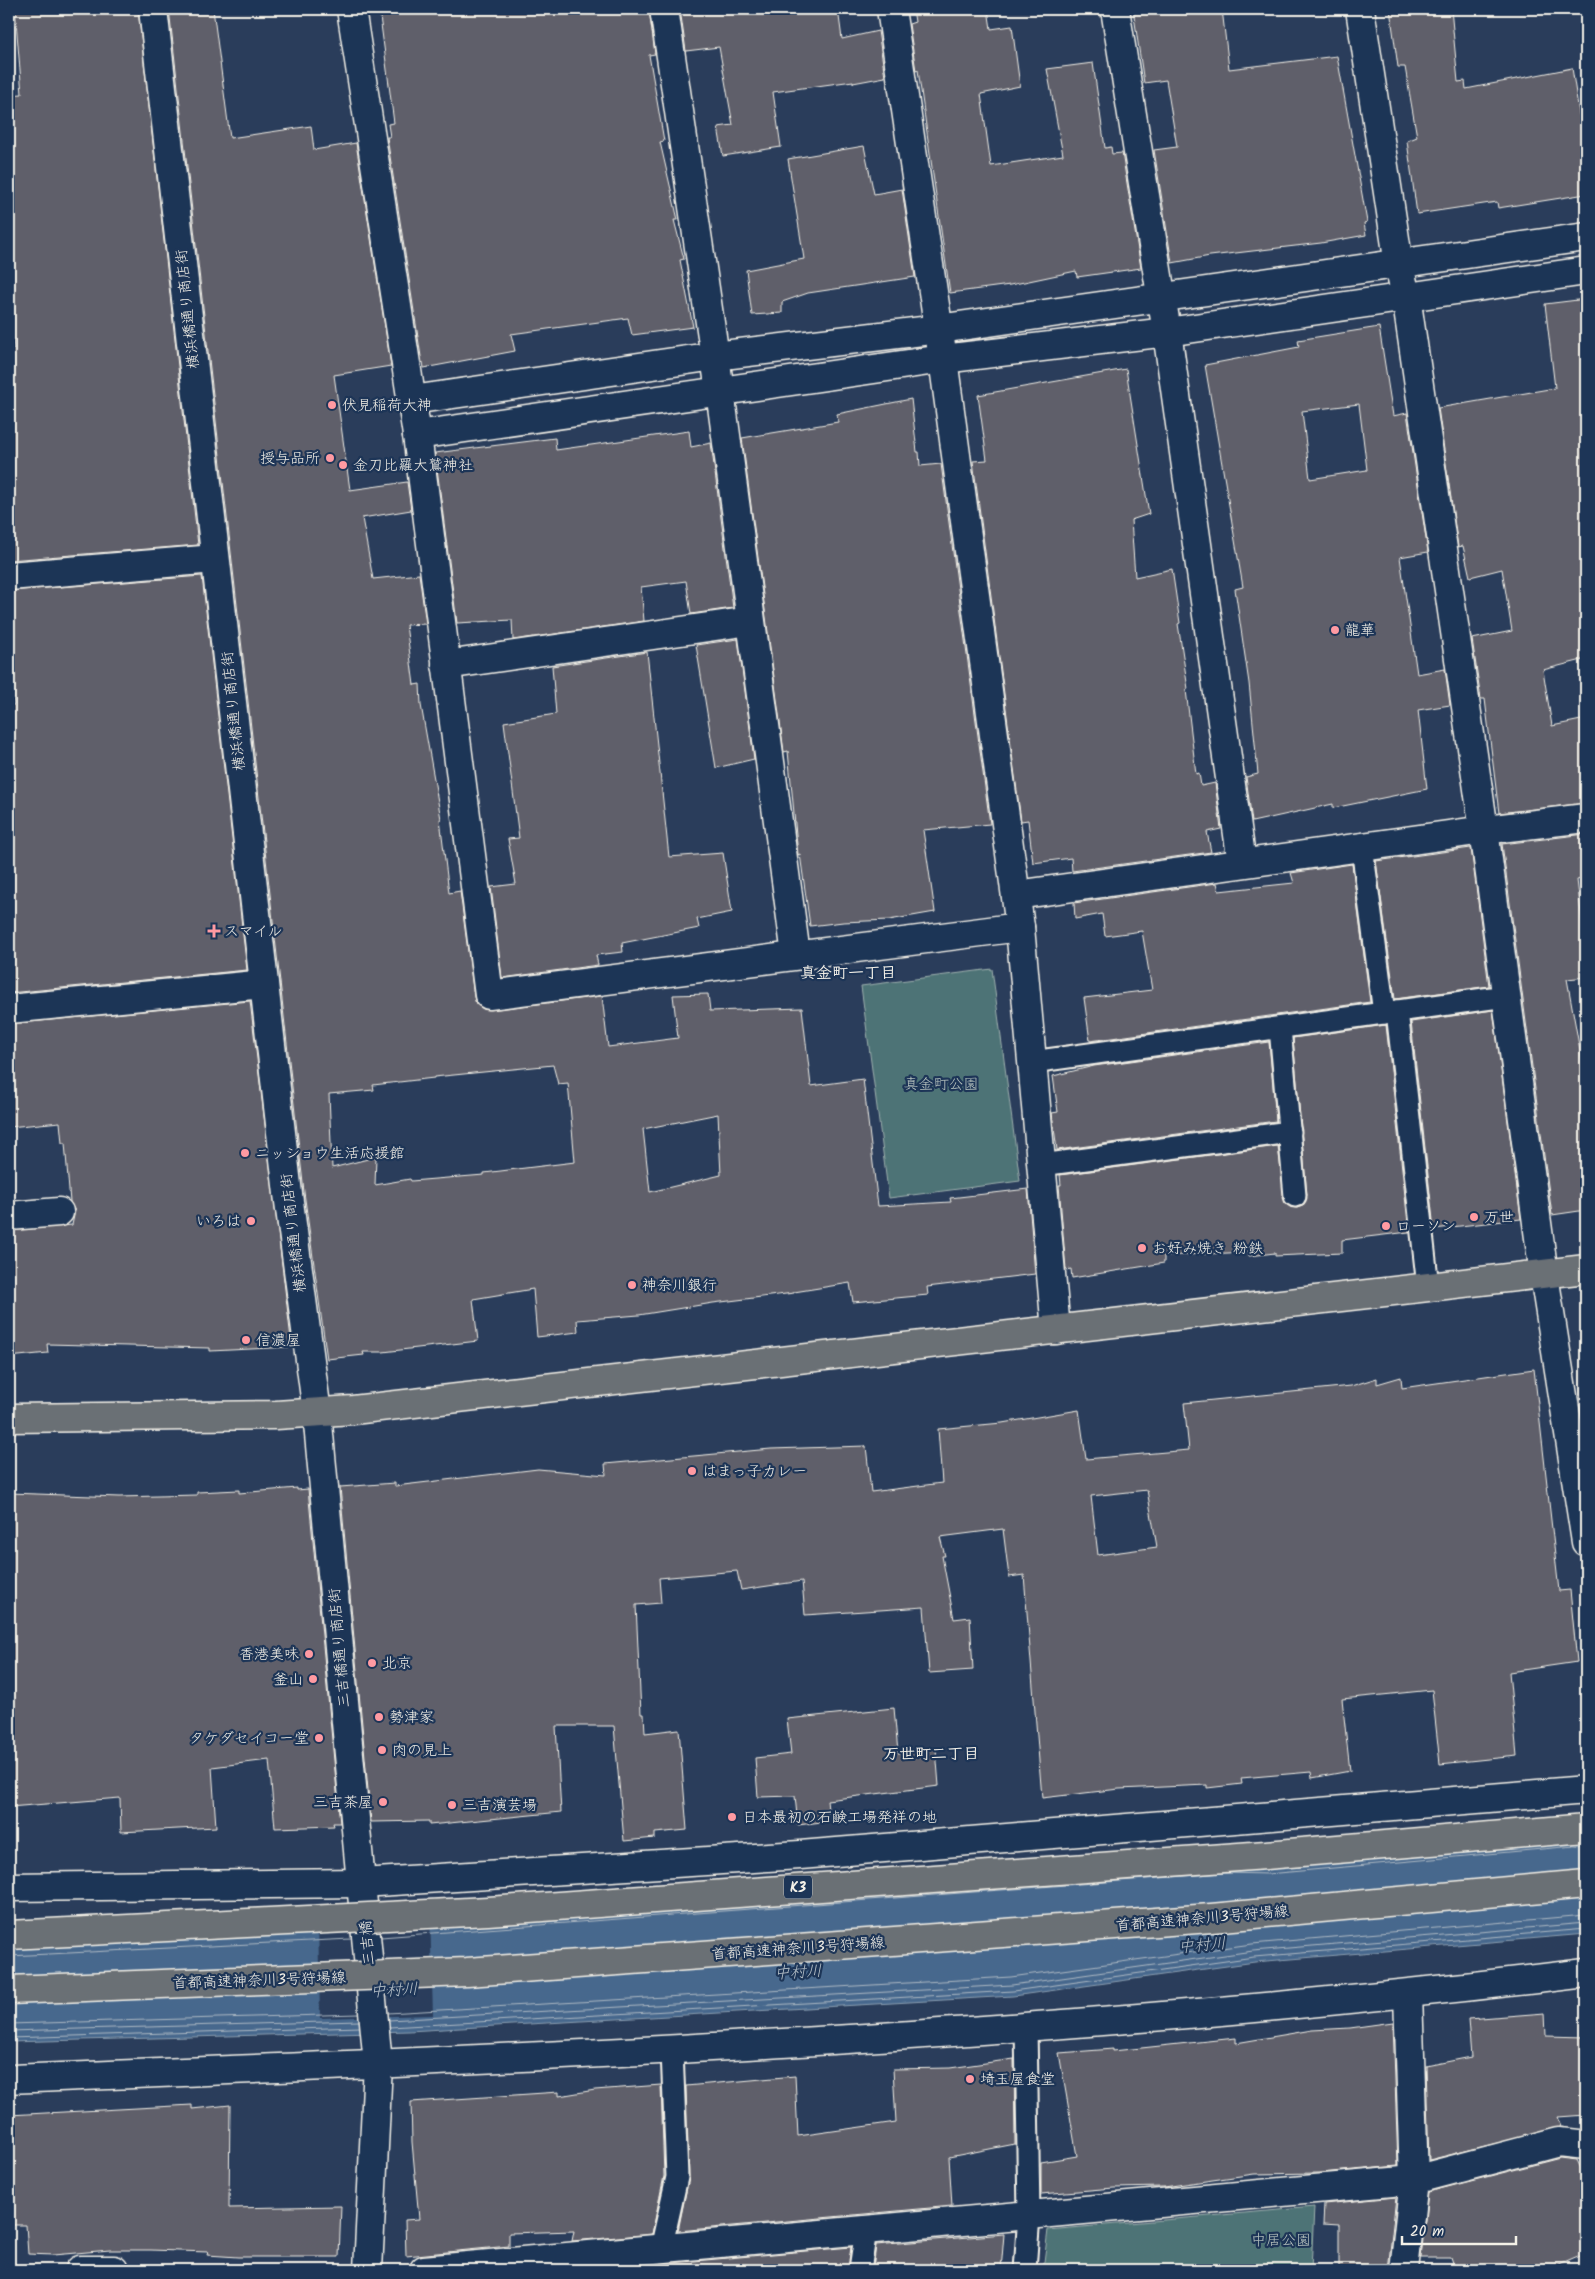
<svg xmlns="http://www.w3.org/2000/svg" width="1595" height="2279" font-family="Kalam,'Klee One',sans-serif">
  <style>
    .green { fill: #4d7376; stroke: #a0b2af }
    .water { fill: #47688d; stroke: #8c9fb1 }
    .pier { fill: #2a3d5b }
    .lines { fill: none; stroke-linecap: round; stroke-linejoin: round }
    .shore { stroke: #afbac4; stroke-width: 1 }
    .building { fill: #5f5f6a; stroke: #f4f1e8; fill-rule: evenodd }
    .service-casing { stroke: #f4f1e8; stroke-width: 25 }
    .pedestrian-casing { stroke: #f4f1e8; stroke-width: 31 }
    .minor-casing { stroke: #f4f1e8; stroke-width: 31 }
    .tertiary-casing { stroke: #f4f1e8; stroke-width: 31 }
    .primary-casing { stroke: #f4f1e8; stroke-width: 31 }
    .service { stroke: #1d3557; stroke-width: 21 }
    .pedestrian { stroke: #1d3557; stroke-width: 28 }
    .minor { stroke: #1d3557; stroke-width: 28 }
    .tertiary { stroke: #1d3557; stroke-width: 28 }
    .primary { stroke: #6b6f75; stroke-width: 28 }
    .motorway-bridge-casing { stroke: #f4f1e8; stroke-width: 31; stroke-linecap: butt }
    .motorway-bridge { stroke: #6b6f75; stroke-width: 28 }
    .poi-dot { fill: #ff9aa2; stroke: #1d3557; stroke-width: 2 }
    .labels { text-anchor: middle; stroke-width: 4.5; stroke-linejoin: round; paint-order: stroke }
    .shield { fill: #1d3557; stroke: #b4b9bc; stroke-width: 1 }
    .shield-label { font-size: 14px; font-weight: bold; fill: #f4f1e8 }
    .street-label { font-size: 15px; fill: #f4f1e8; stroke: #1d3557 }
    .poi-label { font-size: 15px; fill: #f4f1e8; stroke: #1d3557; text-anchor: start }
    .park-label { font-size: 15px; fill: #bac5c0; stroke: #1d3557 }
    .neighbourhood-label { font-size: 16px; font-weight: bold; fill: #f4f1e8; stroke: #1d3557 }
    .water-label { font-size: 16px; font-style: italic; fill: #b7c1c8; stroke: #1d3557 }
  </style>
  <rect width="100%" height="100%" fill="#2a3d5b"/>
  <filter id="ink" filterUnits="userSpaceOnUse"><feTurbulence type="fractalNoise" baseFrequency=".02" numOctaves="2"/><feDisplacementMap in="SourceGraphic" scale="10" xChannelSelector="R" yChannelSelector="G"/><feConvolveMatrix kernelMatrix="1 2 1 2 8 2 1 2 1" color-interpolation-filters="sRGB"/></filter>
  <g filter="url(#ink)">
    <!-- green -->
    <g class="green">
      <path d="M 992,969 L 1020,1181 L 889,1198 L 861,986 Z"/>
      <path d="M 1314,2207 L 1311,2270 L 1043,2270 L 1048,2230 Z"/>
    </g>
    <!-- water -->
    <path class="water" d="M 1586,1826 L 1586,1934 L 1255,1962 L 1013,1996 L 409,2031 L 9,2042 L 9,1938 Z"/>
    <!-- pier -->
    <path class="pier" d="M 430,1912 L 433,2015 L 320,2018 L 318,1920 Z"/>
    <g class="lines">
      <!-- shore -->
      <g class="shore">
        <path d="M 381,1937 L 1225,1873 L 1268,1874 L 1586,1845"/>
        <path d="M 9,1956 L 351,1939"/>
        <path d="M 388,2013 L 1011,1977 L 1252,1944 L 1586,1915"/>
        <path d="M 389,2020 L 1012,1985 L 1253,1951 L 1586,1923"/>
        <path d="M 9,2024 L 358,2014"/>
        <path d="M 390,2027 L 1013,1991 L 1254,1957 L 1586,1929"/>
        <path d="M 9,2031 L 359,2021"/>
        <path d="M 9,2038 L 360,2027"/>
      </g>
    </g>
    <!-- building -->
    <g class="building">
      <path d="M 15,9 L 138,9 L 198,545 L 9,560 L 9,350 L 14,349 L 9,299 L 9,95 L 22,94 Z"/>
      <path d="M 169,9 L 213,9 L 230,138 L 311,126 L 314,150 L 356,143 L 391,366 L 334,375 L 350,490 L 407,482 L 411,510 L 362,518 L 373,579 L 419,574 L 426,624 L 406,625 L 414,685 L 420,684 L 421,705 L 441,819 L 440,819 L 449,893 L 460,891 L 474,997 L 476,1004 L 483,1009 L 491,1010 L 602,996 L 608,1047 L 678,1038 L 673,995 L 708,994 L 710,1011 L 802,1008 L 811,1086 L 863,1079 L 878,1206 L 951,1202 L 950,1198 L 1028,1189 L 1035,1274 L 927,1287 L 928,1295 L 853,1302 L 850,1283 L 794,1292 L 794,1293 L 713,1303 L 639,1315 L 577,1320 L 578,1332 L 537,1337 L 533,1289 L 473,1299 L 478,1341 L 383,1352 L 363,1352 L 364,1355 L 327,1359 L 304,1192 ZM 553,1065 L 558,1084 L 568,1083 L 575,1162 L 484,1173 L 484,1175 L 411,1181 L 410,1179 L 375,1185 L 376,1157 L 332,1168 L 329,1094 L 374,1090 L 373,1085 L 434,1078 L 434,1077 ZM 718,1114 L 721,1175 L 650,1192 L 643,1129 Z"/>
      <path d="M 379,9 L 649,9 L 655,54 L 649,55 L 664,141 L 660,142 L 678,220 L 674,220 L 684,259 L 680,260 L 693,327 L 632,335 L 628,318 L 511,334 L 515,351 L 424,368 L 423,362 L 422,363 L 387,137 L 390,137 L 388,124 L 394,123 Z"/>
      <path d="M 680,9 L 838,9 L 842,39 L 878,31 L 885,77 L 853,83 L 853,81 L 773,92 L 781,147 L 723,156 L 718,127 L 733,125 L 719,47 L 686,51 Z"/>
      <path d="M 913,9 L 988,9 L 991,29 L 1012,26 L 1020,86 L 981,94 L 991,166 L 1063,155 L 1047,69 L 1093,63 L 1105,148 L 1111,147 L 1112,154 L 1122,153 L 1141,268 L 1077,277 L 1076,271 L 1010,285 L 950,293 L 918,70 L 916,71 L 909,24 L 915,22 Z"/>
      <path d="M 1133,9 L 1222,9 L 1229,69 L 1337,56 L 1367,222 L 1364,223 L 1366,235 L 1321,243 L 1210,256 L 1172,263 L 1154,150 L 1177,147 L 1166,80 L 1144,83 Z"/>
      <path d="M 1390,9 L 1451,9 L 1458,82 L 1465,81 L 1466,89 L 1572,68 L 1586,158 L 1586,194 L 1498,208 L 1497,202 L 1417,214 L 1407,141 L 1417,137 L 1405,67 L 1398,67 Z"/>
      <path d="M 864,146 L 874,194 L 902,189 L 915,277 L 808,293 L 782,302 L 782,313 L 752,315 L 746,270 L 804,259 L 788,159 Z"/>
      <path d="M 1586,299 L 1586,659 L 1543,670 L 1552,726 L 1586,719 L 1586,803 L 1499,813 L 1485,699 L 1481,699 L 1472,639 L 1512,631 L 1502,569 L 1470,577 L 1463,546 L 1458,547 L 1438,408 L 1555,388 L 1545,304 Z"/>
      <path d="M 1379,327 L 1393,416 L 1407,413 L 1428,552 L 1400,557 L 1417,674 L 1445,669 L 1450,705 L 1418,710 L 1427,789 L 1333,808 L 1333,804 L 1252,822 L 1246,777 L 1258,774 L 1249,683 L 1235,589 L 1243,587 L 1205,365 L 1299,347 L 1298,340 ZM 1359,404 L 1367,470 L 1310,479 L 1302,411 Z"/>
      <path d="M 1126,369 L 1149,514 L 1131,520 L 1135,577 L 1172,569 L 1180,623 L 1178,624 L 1188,689 L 1186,690 L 1196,774 L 1199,773 L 1201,786 L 1215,783 L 1221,829 L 1207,832 L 1211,852 L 1072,871 L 1071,858 L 1033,863 L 1028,820 L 1021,821 L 973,461 L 987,460 L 978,395 Z"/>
      <path d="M 911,399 L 917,452 L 919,452 L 920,466 L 941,464 L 990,824 L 923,830 L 935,912 L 889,920 L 843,922 L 810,926 L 800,854 L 798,855 L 788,751 L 784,752 L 742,438 L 838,422 L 837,414 Z"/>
      <path d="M 689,431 L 691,447 L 711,443 L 733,608 L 691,614 L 686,581 L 641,587 L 644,621 L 513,640 L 512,620 L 457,623 L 435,453 L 555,438 L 556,450 Z"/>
      <path d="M 202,576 L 247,970 L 9,993 L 9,705 L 14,705 L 9,644 L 9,591 Z"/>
      <path d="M 738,639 L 754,759 L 716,768 L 696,645 Z"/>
      <path d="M 647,652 L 669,857 L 723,853 L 732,912 L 697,919 L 699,928 L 622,943 L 623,952 L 596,955 L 598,965 L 502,978 L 491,887 L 516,884 L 508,839 L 519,838 L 504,722 L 556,714 L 552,666 Z"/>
      <path d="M 1586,834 L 1586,878 L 1577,880 L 1584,938 L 1586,938 L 1586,977 L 1567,979 L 1586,1084 L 1586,1210 L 1552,1215 L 1502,844 Z"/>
      <path d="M 1471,848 L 1489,986 L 1395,999 L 1376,861 Z"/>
      <path d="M 1352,864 L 1370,1002 L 1090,1041 L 1084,998 L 1152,990 L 1142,931 L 1105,936 L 1102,914 L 1075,919 L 1074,903 L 1217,883 L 1219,891 L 1294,883 L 1291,873 Z"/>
      <path d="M 250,1001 L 292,1347 L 210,1351 L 210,1348 L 47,1344 L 48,1353 L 9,1357 L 9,1231 L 72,1225 L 75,1211 L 70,1202 L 65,1143 L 62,1143 L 60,1122 L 9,1127 L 9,1024 Z"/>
      <path d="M 1493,1010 L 1521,1219 L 1434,1229 L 1411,1022 Z"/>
      <path d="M 1386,1025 L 1409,1232 L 1342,1240 L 1342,1253 L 1275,1256 L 1275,1253 L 1249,1256 L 1249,1252 L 1164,1256 L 1164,1263 L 1072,1278 L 1071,1269 L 1066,1270 L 1059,1185 L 1061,1185 L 1060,1175 L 1278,1146 L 1285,1203 L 1290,1207 L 1297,1208 L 1303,1206 L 1307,1195 L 1293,1038 Z"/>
      <path d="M 1269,1042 L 1276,1121 L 1057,1150 L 1052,1113 L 1058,1112 L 1053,1076 L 1094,1066 Z"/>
      <path d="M 1534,1369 L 1559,1591 L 1570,1590 L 1577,1662 L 1509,1672 L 1517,1756 L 1440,1764 L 1432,1690 L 1342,1699 L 1350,1771 L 1312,1778 L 1311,1772 L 1241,1778 L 1242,1784 L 1207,1788 L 1207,1785 L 1119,1789 L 1042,1798 L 1024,1575 L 1009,1577 L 1003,1529 L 940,1537 L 945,1556 L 942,1556 L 954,1619 L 970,1617 L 973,1670 L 929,1673 L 924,1607 L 805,1615 L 802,1581 L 741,1590 L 737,1571 L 659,1578 L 661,1603 L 636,1605 L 641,1714 L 644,1714 L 645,1733 L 679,1729 L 687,1830 L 655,1833 L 655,1838 L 624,1841 L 614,1726 L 556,1726 L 561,1812 L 429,1825 L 429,1821 L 371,1822 L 340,1487 L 395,1483 L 395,1486 L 538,1469 L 606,1475 L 605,1464 L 771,1449 L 866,1446 L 871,1492 L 942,1483 L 938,1429 L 1002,1423 L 1079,1410 L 1086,1459 L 1189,1450 L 1184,1403 L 1351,1386 L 1377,1378 L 1377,1384 L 1401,1377 L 1402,1388 ZM 1147,1490 L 1157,1547 L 1098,1555 L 1091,1496 Z"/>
      <path d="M 297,1488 L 297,1490 L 308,1489 L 340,1823 L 333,1823 L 334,1826 L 275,1828 L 269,1760 L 212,1767 L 216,1827 L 121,1832 L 120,1798 L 9,1807 L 9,1493 L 119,1497 L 197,1495 L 197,1492 L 239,1490 L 239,1493 Z"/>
      <path d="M 894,1708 L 898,1753 L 936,1749 L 939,1786 L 827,1800 L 829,1821 L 798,1825 L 795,1796 L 758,1797 L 755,1758 L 791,1754 L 787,1719 Z"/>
      <path d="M 1545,2013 L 1546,2036 L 1586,2037 L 1586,2115 L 1558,2117 L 1562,2127 L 1429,2160 L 1426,2066 L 1471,2057 L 1468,2019 Z"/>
      <path d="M 1393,2022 L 1398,2166 L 1320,2173 L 1254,2174 L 1164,2187 L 1114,2188 L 1041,2194 L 1041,2162 L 1077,2156 L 1059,2053 L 1113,2049 L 1113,2051 L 1236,2038 L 1236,2043 L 1312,2030 L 1350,2028 Z"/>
      <path d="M 1014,2059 L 1015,2144 L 949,2157 L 952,2206 L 678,2231 L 689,2177 L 686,2086 L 795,2076 L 798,2136 L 896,2122 L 893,2069 L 950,2068 Z"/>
      <path d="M 661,2085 L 664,2176 L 652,2234 L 572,2241 L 574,2231 L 509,2233 L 509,2246 L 406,2256 L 405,2220 L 419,2219 L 412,2142 L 411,2102 L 559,2092 L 559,2096 L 595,2090 Z"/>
      <path d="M 192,2105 L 192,2109 L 230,2105 L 229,2208 L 341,2206 L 339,2257 L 238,2257 L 207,2255 L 208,2252 L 151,2250 L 110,2250 L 53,2255 L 28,2254 L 26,2225 L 9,2225 L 9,2115 Z"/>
      <path d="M 1560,2158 L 1577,2160 L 1586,2179 L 1586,2255 L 1551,2270 L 1454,2270 L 1450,2258 L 1421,2258 L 1428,2192 Z"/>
      <path d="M 1396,2197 L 1388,2270 L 1339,2270 L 1339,2225 L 1323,2224 L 1324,2204 Z"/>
      <path d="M 1004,2234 L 1001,2270 L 873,2270 L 876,2245 Z"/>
      <path d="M 851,2247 L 848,2270 L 594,2270 Z"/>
    </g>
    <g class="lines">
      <!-- service casing -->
      <g class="service-casing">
        <g id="service">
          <path d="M 1362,847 L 1384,1013"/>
          <path d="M 1397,1011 L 1428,1287"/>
          <path d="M 1280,1028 L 1295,1196"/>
          <path d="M 1032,1062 L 1506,996"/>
          <path d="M 1041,1165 L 1290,1132"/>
          <path d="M 661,2249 L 677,2177 L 672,2050"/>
          <path d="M 860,2270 L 866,2230"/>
          <path d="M 1025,2270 L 1029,2215 L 1026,2026"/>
        </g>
      </g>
      <!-- pedestrian casing -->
      <g class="pedestrian-casing">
        <path id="pedestrian" d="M 153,9 L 288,1194 L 317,1413"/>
      </g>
      <!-- minor casing -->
      <g class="minor-casing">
        <g id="minor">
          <path d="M 351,9 L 417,435 L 489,995 L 1020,927"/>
          <path d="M 664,9 L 720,391 L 796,955"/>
          <path d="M 891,9 L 943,359 L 1020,927 L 1056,1330"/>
          <path d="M 1115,9 L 1167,332 L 1242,863"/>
          <path d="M 1360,9 L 1399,265 L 1406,296 L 1484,830 L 1544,1275 L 1586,1542"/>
          <path d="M 412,400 L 715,356 L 939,329 L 1586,237"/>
          <path d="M 417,435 L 943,359 L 1167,332 L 1586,271"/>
          <path d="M 9,576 L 215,559"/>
          <path d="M 446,665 L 750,621"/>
          <path d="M 1016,895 L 1484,830 L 1586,818"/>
          <path d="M 9,1009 L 264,984"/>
          <path d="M 9,1216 L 59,1212"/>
          <path d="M 317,1413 L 378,2064"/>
          <path d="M 361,1883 L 800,1855 L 1586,1790"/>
          <path d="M 80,2270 L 114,2270"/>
          <path d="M 424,2270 L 1414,2180 L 1559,2142 L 1586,2145"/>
          <path d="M 1404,2270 L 1414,2180 L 1408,1994"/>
        </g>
      </g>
      <!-- tertiary casing -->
      <g class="tertiary-casing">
        <g id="tertiary">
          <path d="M 9,1887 L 361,1883"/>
          <path d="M 9,2079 C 535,2058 1063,2037 1586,1973"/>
          <path d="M 368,2270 L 378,2064"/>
        </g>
      </g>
      <!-- primary casing -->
      <g class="primary-casing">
        <path id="primary" d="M 9,1418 L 276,1415 L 353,1410 L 1586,1269"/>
      </g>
      <!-- service -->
      <use href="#service" class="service"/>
      <!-- pedestrian -->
      <use href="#pedestrian" class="pedestrian"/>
      <!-- minor -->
      <use href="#minor" class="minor"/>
      <!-- tertiary -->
      <use href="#tertiary" class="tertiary"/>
      <!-- primary -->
      <use href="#primary" class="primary"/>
      <!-- motorway-bridge casing -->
      <g class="motorway-bridge-casing">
        <g id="motorway-bridge">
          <path d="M 9,1935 L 488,1911 L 1266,1855 L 1586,1828"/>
          <path d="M 9,1990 L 467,1972 L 1211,1918 L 1586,1884"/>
        </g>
      </g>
      <!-- motorway-bridge -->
      <use href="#motorway-bridge" class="motorway-bridge"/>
    </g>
  </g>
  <!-- markers -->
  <g class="poi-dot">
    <circle cx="332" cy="405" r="5"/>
    <circle cx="330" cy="458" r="5"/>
    <circle cx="343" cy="465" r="5"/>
    <circle cx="1335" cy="630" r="5"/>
    <path d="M211.5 923.5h5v5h5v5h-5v5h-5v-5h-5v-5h5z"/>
    <circle cx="245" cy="1153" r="5"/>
    <circle cx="1474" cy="1217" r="5"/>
    <circle cx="251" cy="1221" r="5"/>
    <circle cx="1386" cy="1226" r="5"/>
    <circle cx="1142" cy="1248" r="5"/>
    <circle cx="632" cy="1285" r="5"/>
    <circle cx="246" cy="1340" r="5"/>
    <circle cx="692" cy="1471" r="5"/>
    <circle cx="309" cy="1654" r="5"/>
    <circle cx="372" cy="1663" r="5"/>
    <circle cx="313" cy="1679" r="5"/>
    <circle cx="379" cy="1717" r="5"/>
    <circle cx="319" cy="1738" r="5"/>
    <circle cx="382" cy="1750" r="5"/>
    <circle cx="383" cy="1802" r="5"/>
    <circle cx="452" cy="1805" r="5"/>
    <circle cx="732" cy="1817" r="5"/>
    <circle cx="970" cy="2079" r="5"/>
  </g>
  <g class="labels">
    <!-- shield labels -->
    <rect class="shield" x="784" y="1875.5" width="28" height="23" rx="4"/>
    <g class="shield-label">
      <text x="798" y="1892">K3</text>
    </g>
    <!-- street labels -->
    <g class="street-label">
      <text transform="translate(187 309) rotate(-96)" y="5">横浜橋通り商店街</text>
      <text transform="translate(233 711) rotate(-96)" y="5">横浜橋通り商店街</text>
      <text transform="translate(293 1233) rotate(-97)" y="5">横浜橋通り商店街</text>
      <text transform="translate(339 1648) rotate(-95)" y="5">三吉橋通り商店街</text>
      <text transform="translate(1202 1918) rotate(-5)" y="5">首都高速神奈川3号狩場線</text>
      <text transform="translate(367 1943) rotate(-95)" y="5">三吉橋</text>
      <text transform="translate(798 1948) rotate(-4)" y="5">首都高速神奈川3号狩場線</text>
      <text transform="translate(259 1980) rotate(-2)" y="5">首都高速神奈川3号狩場線</text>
    </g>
    <!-- poi labels -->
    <g class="poi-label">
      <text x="342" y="410">伏見稲荷大神</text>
      <text x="320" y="463" text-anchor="end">授与品所</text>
      <text x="353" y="470">金刀比羅大鷲神社</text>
      <text x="1345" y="635">龍華</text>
      <text x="224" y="936">スマイル</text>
      <text x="255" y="1158">ニッショウ生活応援館</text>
      <text x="1484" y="1222">万世</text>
      <text x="241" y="1226" text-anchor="end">いろは</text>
      <text x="1396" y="1231">ローソン</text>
      <text x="1152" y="1253">お好み焼き 粉鉄</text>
      <text x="642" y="1290">神奈川銀行</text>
      <text x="256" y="1345">信濃屋</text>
      <text x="702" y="1476">はまっ子カレー</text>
      <text x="299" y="1659" text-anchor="end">香港美味</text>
      <text x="382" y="1668">北京</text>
      <text x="303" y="1684" text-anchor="end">釜山</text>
      <text x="389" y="1722">勢津家</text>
      <text x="309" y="1743" text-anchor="end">タケダセイコー堂</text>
      <text x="392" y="1755">肉の見上</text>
      <text x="373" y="1807" text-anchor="end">三吉茶屋</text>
      <text x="462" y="1810">三吉演芸場</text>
      <text x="742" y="1822">日本最初の石鹸工場発祥の地</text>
      <text x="980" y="2084">埼玉屋食堂</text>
    </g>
    <!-- park labels -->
    <g class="park-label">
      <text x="941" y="1089">真金町公園</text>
      <text x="1281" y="2245">中居公園</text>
    </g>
    <!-- neighbourhood labels -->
    <g class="neighbourhood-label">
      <text x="848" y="978">真金町一丁目</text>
      <text x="931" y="1759">万世町二丁目</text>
    </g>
    <!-- water labels -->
    <g class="water-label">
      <text transform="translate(1202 1944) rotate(-5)" y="6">中村川</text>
      <text transform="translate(798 1971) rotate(-3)" y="6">中村川</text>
      <text transform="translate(394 1989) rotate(-3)" y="6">中村川</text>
    </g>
  </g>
  <!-- margin -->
  <rect width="1595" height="2279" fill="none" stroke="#1d3557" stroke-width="30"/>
  <rect x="15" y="15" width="1565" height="2249" fill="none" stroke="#f4f1e8" stroke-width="2" filter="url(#ink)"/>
  <!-- scale -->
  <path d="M1402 2236v8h114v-8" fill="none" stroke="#f4f1e8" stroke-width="2.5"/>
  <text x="1410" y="2236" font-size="15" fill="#f4f1e8" stroke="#1d3557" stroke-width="4" paint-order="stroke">20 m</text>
</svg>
